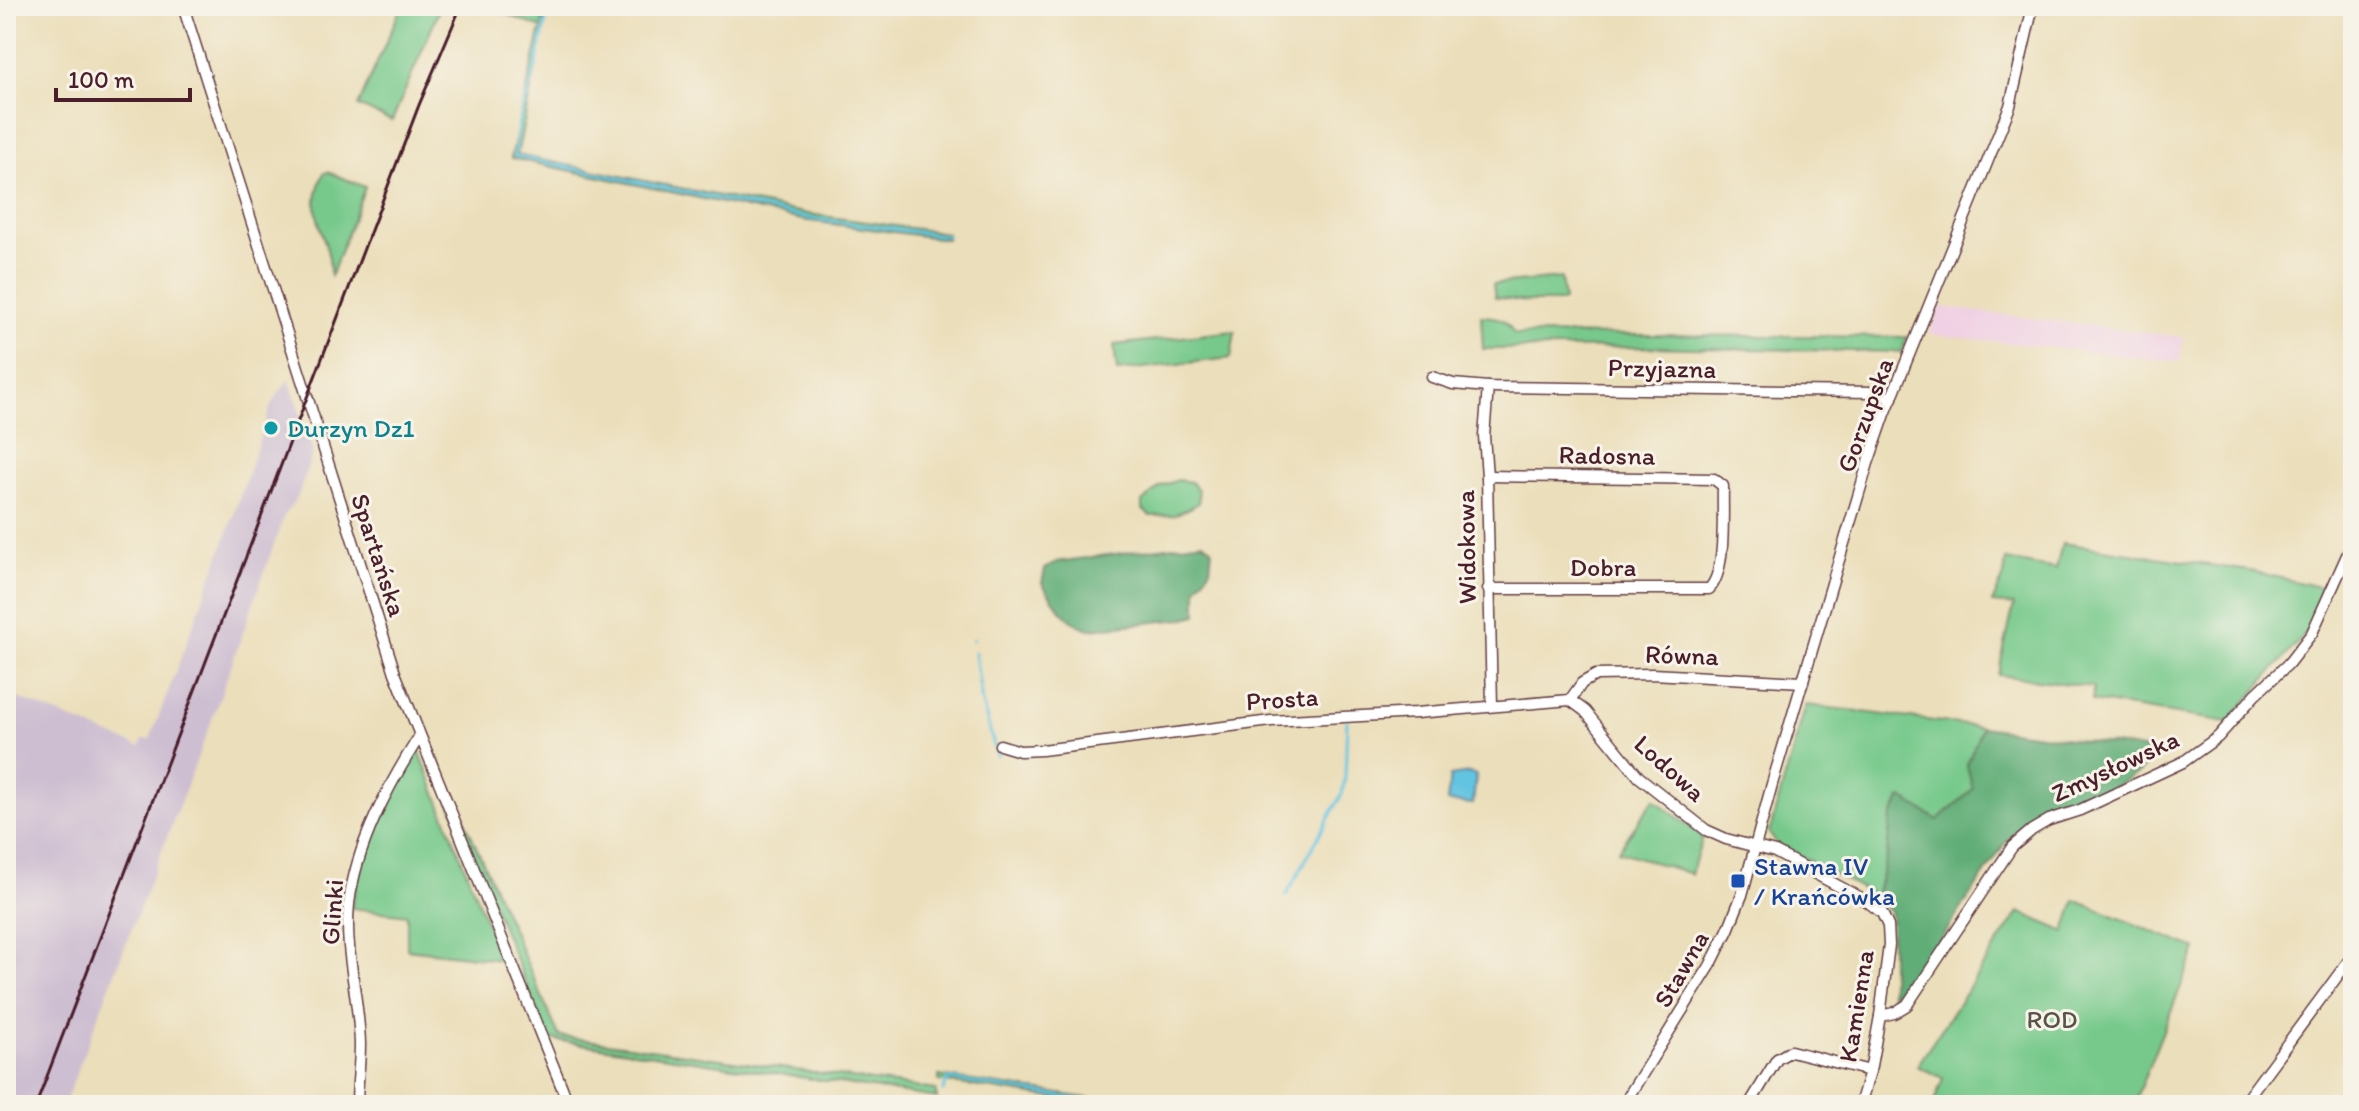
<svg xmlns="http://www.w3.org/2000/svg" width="2359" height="1111" font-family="Itim,sans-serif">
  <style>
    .built { fill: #f0d0e4 }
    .industrial { fill: #cebed1 }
    .green { fill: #77c98b; stroke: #60745b; stroke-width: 2 }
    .forest { fill: #61ad77; stroke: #566651; stroke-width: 2 }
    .water { fill: #62c4e1; stroke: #567286; stroke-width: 2 }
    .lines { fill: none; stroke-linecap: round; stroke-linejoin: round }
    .stream { stroke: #62c4e1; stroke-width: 3 }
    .minor-casing { stroke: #623c40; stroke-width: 13 }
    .minor { stroke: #fff; stroke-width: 10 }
    .rail { stroke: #4a1f2b; stroke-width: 3 }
    .culture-dot { fill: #0f9aa8; stroke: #f7f3e8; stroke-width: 3 }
    .transit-dot { fill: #1a4fb4; stroke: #f7f3e8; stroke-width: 3 }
    .labels { text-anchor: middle; stroke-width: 6; stroke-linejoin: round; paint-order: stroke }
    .street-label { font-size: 26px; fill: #4a1f2b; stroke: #f7f3e8 }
    .culture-label { font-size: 26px; fill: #0d838f; stroke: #f7f3e8; text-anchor: start }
    .transit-label { font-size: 26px; fill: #164399; stroke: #f7f3e8; text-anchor: start }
    .park-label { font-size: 26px; fill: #585248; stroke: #f7f3e8 }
  </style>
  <rect width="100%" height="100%" fill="#f7f3e8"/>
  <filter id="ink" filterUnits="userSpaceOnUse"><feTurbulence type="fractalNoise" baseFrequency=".0125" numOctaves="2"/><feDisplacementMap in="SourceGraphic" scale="16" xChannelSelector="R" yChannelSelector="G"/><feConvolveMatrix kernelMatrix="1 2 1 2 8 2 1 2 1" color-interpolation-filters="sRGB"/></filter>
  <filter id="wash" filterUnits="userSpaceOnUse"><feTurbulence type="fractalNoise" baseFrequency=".006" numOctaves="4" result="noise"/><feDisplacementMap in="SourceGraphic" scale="32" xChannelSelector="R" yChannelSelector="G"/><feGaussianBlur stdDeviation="1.8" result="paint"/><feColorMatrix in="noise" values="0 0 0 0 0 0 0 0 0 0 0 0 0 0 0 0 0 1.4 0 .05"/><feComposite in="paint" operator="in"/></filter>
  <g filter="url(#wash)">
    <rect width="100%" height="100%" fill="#ebdeba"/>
    <!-- built -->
    <path class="built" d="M 1940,307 L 2183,337 L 2180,362 L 1929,334 Z"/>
    <!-- industrial -->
    <path class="industrial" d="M 289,379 L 313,452 L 298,496 L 284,516 L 209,728 L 64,1105 L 6,1105 L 6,693 L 140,747 L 143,739 L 150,739 L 221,552 L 272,403 Z"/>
    <!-- green -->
    <g class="green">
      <path d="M 402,6 L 441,6 L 392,121 L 358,106 Z"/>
      <path d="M 486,6 L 547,6 L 541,28 Z"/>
      <path d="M 544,29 L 517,155 L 808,214 L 947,233 L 947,239 L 803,220 L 511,158 L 540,32 Z"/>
      <path d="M 328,172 L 365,187 L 331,276 C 329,271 330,265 329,258 C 321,222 307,209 324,173 Z"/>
      <path d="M 1561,278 L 1564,301 L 1560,302 L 1526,302 L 1495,297 L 1493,284 Z"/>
      <path d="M 1481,316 C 1498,317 1506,318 1514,334 L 1907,337 L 1901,352 L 1642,347 L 1483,349 Z"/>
      <path d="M 1235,331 L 1231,358 L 1117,371 L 1114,345 Z"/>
      <path d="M 1178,480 L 1191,482 L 1198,490 L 1199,503 L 1175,515 L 1150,516 L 1142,509 L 1142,502 L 1161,486 Z"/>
      <path d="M 2062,543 L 2256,572 L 2327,589 L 2307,632 L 2228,722 L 2092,701 L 2093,687 L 1998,675 L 2014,605 L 1992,603 L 2004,576 L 2006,560 L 2056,569 Z"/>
      <path d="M 1806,705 L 1982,727 L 1967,765 L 1973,789 L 1938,821 L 1901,798 L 1891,817 L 1887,855 L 1876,896 L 1778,845 L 1769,833 Z"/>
      <path d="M 433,748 L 559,1036 L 935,1090 L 937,1098 L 549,1039 L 431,756 Z"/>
      <path d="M 416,749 L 419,750 L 501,960 L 407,949 L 407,915 L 351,908 L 363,858 L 384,805 Z"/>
      <path d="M 1654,799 L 1703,837 L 1691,874 L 1618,851 Z"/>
      <path d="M 2075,900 L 2196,949 L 2133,1105 L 1933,1105 L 1943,1078 L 1917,1066 L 2019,912 L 2065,932 Z"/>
      <path d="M 939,1076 L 1113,1102 L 1134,1105 L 1100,1105 L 939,1081 Z"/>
    </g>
    <!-- forest -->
    <g class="forest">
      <path d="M 1203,542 L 1212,548 L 1210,570 L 1197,588 L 1197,615 L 1182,619 L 1090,629 C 1067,624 1055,603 1042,583 L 1045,569 L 1056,562 Z"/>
      <path d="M 1982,727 L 2157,751 L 2140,772 L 2091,800 L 2074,801 L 2043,810 L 2021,825 L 2005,843 L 1933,951 L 1891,997 L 1891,913 L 1876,897 L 1887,855 L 1891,817 L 1902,798 L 1938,820 L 1973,789 L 1967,765 Z"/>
    </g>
    <!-- water -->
    <path class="water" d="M 1469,773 L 1476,775 L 1473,804 L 1447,802 L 1450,776 Z"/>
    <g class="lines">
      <!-- stream -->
      <g class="stream">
        <path d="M 549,6 L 536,66 L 518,125 L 515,156 L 808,218 L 947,236"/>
        <path d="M 973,639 L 973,640"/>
        <path d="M 975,653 L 982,703 L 997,756"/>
        <path d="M 1286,896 L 1342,794 L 1345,778 L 1347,721"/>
        <path d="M 943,1091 L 948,1079 L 1116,1105"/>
      </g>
    </g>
  </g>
  <g filter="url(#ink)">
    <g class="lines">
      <!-- minor casing -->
      <g class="minor-casing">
        <g id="minor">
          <path d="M 183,6 L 395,673 L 569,1105"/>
          <path d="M 1432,377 L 1453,384 L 1488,387 L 1873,392 L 1892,398"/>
          <path d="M 1488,387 L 1484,436 L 1487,476 L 1492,706"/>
          <path d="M 1487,476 L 1714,479 L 1723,486 C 1722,512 1727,572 1709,589 L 1488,589"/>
          <path d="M 1570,700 L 1585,711 L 1639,777 L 1706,830 L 1726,839 L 1775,852 L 1868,902 L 1882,913 L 1888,926 L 1889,945 L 1880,1016 L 1870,1071 L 1860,1105"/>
          <path d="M 1570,700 L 1582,683 L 1596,675 L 1652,674 L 1803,682"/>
          <path d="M 1000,745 L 1020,751 L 1042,750 L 1271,721 L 1416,713 L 1570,700"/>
          <path d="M 1880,1016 L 1894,1013 L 1907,1005 L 2012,847 L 2032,830 L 2049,820 L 2080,810 L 2183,762 L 2218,737 L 2255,695 L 2288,664 L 2312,633 L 2353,542"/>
          <path d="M 357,1105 C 357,1085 360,1064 360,1044 C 359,997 344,951 349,904 C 356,845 388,786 419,737"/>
          <path d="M 1623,1105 L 1710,966 L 1728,930 L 1742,895 L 1772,784 L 1868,463 L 1885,414 L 2010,106 L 2033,6"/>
          <path d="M 1749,1105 L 1777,1059 L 1791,1051 L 1870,1071"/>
          <path d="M 2242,1105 L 2353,955"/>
        </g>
      </g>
      <!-- minor -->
      <use href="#minor" class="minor"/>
      <!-- rail -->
      <path class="rail" d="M 36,1105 L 419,105 L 461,6"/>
    </g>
  </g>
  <!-- markers -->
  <circle class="culture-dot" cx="271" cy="428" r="8"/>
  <rect class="transit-dot" x="1730" y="873" width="16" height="16" rx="4"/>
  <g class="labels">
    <!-- street labels -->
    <g class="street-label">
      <text transform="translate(1662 368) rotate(1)" y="9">Przyjazna</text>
      <text transform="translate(1865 415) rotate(-70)" y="9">Gorzupska</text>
      <text transform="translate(1607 455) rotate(1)" y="9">Radosna</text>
      <text transform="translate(1466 547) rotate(-91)" y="9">Widokowa</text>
      <text transform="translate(379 555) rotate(72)" y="9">Spartańska</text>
      <text x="1603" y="576">Dobra</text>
      <text transform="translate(1682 655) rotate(2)" y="9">Równa</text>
      <text transform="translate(1282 699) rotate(-4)" y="9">Prosta</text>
      <text transform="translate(2115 766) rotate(-25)" y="9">Zmysłowska</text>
      <text transform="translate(1670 768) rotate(42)" y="9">Lodowa</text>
      <text transform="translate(332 912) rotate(-86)" y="9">Glinki</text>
      <text transform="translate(1681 969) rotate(-60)" y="9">Stawna</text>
      <text transform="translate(1856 1006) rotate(-81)" y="9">Kamienna</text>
    </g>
    <!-- culture labels -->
    <g class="culture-label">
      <text x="287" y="437">Durzyn Dz1</text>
    </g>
    <!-- transit labels -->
    <g class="transit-label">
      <text x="1754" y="875">Stawna IV<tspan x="1754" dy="30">/ Krańcówka</tspan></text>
    </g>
    <!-- park labels -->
    <g class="park-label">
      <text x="2052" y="1028">ROD</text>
    </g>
  </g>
  <!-- margin -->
  <rect width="2359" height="1111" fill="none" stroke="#f7f3e8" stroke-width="32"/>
  <!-- scale -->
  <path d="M56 88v12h134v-12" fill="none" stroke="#4a1f2b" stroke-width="4"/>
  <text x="68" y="88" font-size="24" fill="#4a1f2b" stroke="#f7f3e8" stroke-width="6" paint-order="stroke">100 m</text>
</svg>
